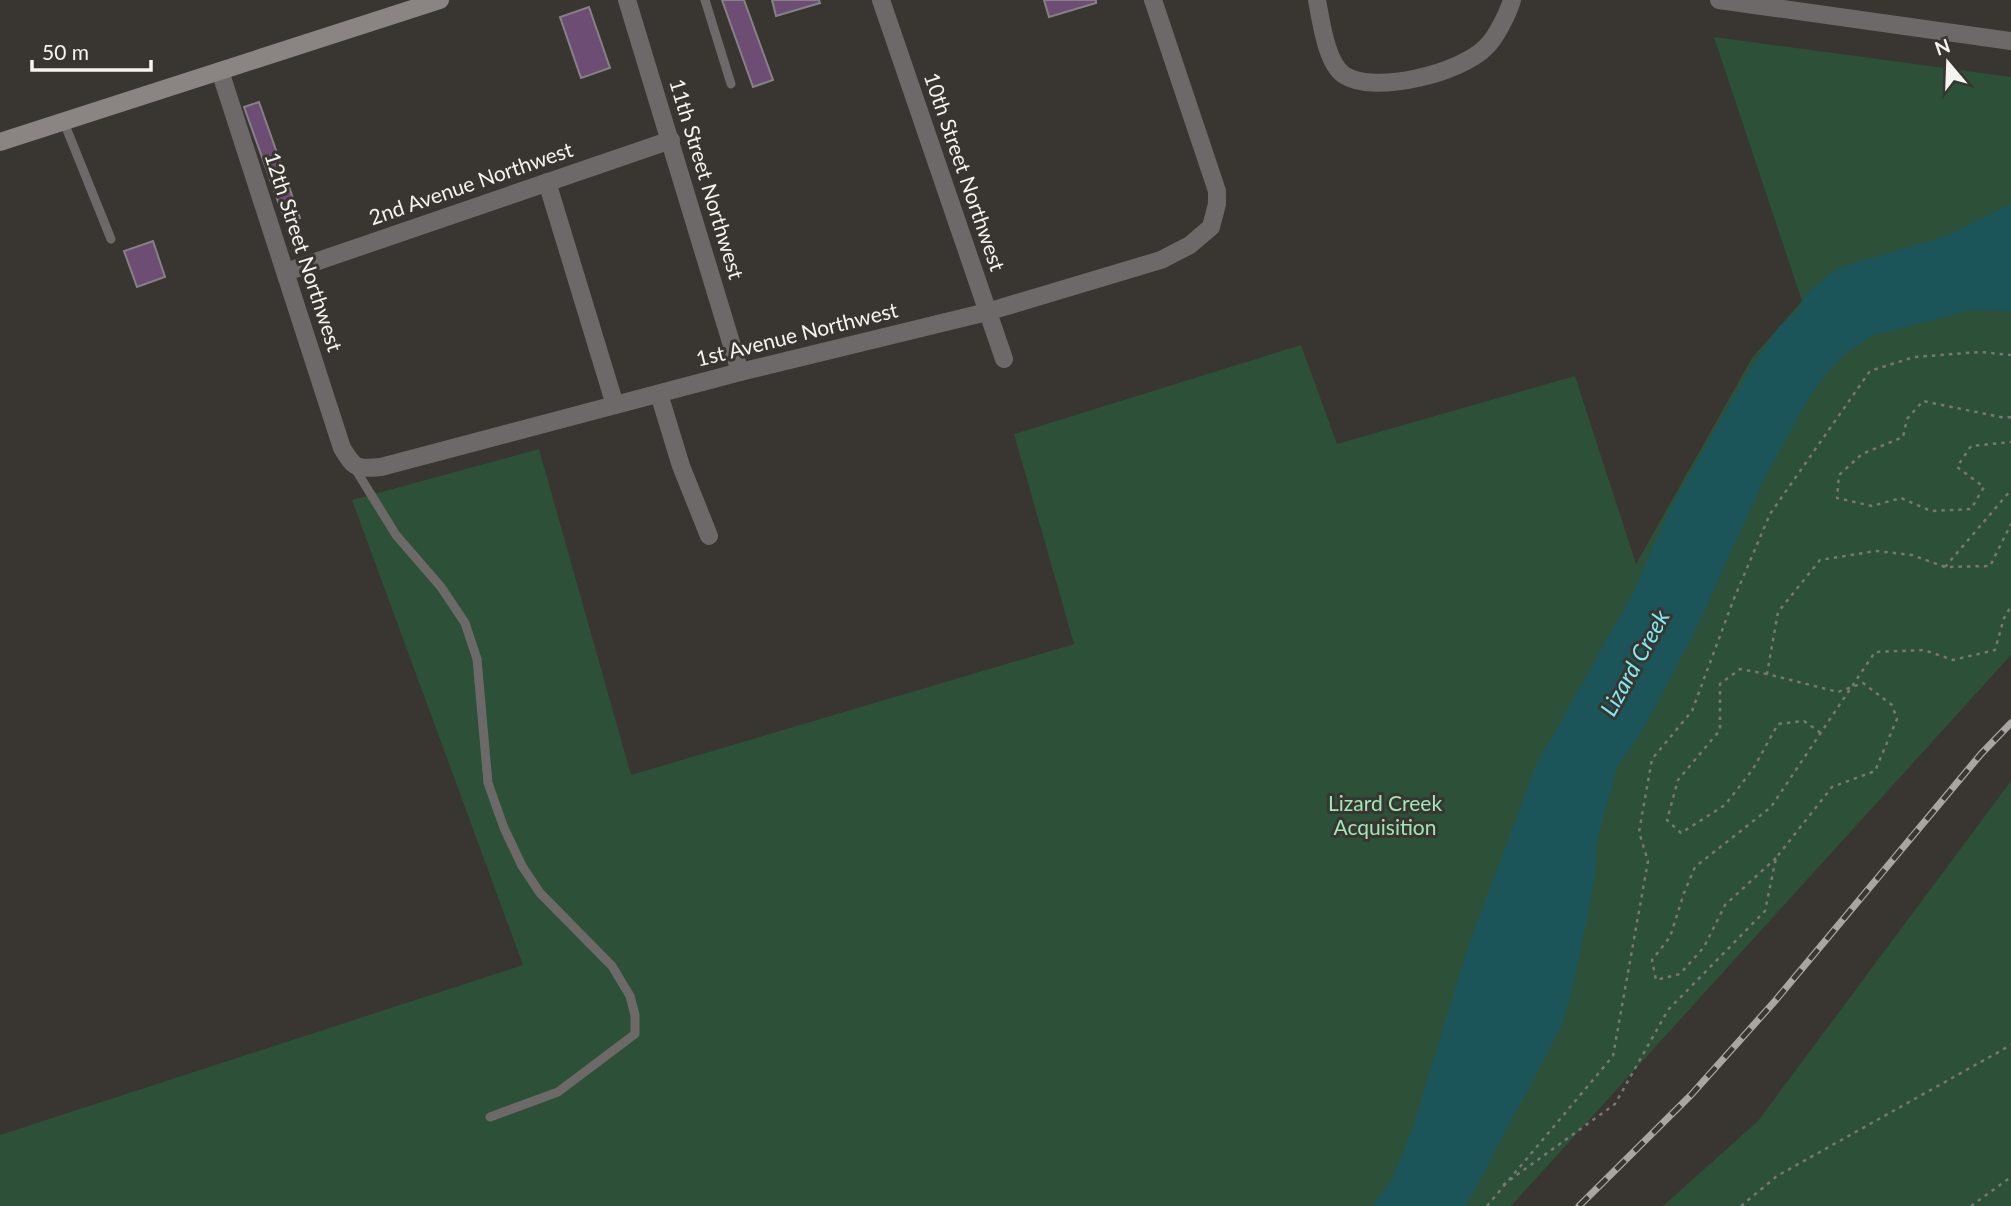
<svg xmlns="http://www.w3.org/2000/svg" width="2011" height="1206" font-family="Lato,sans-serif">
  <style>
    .green { fill: #2c5038 }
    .water { fill: #1c5559 }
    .building { fill: #6e4d74; stroke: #858186; stroke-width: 2 }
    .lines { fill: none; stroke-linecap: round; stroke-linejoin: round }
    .path { stroke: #7a7773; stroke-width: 2.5; stroke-dasharray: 3.5 5; stroke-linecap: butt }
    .lane { stroke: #6c6968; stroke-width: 9 }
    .street { stroke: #6c6968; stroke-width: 18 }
    .secondary { stroke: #8a8583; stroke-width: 18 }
    .rail-casing { stroke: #a8a6a2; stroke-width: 7 }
    .rail { stroke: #393531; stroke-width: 4.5; stroke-dasharray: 13; stroke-linecap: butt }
    .labels { text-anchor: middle; stroke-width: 6; stroke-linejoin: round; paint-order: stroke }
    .street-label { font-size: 21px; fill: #f6f4f1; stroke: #393531 }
    .park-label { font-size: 21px; fill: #9de9b6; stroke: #393531 }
    .water-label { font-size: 23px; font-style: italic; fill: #7cecf5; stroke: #393531 }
  </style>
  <rect width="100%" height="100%" fill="#393531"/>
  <!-- green -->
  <g class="green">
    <path d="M 1714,37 L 2011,77 L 2011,655 L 1511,1206 L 0,1206 L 0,1135 L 523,965 L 352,500 L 539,449 L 631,775 L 1074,644 L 1014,434 L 1301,345 L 1337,444 L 1575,376 L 1636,564 L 1752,358 L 1802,301 Z"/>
    <path d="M 2011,781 L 2011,1206 L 1663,1206 L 1758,1121 Z"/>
  </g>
  <!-- water -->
  <path class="water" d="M 2011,204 L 2011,311 L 1970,310 L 1871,336 L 1844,355 L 1826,374 L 1810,396 L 1767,473 L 1694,633 L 1641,733 L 1618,765 L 1597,839 L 1595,874 L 1588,915 L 1572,989 L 1561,1027 L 1466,1206 L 1372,1206 L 1391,1181 L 1413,1127 L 1467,950 L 1536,765 L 1633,593 L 1669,510 L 1748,372 L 1779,327 L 1798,309 L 1806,294 L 1838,268 L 1943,237 Z"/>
  <!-- building -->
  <g class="building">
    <path d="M 722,0 L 744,0 L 773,80 L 753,87 Z"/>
    <path d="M 772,0 L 819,0 L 820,3 L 776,16 Z"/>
    <path d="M 1044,0 L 1096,0 L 1096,3 L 1049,17 Z"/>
    <path d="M 589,7 L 610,68 L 581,78 L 560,17 Z"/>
    <path d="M 259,102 L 300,218 L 286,224 L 244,107 Z"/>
    <path d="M 153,241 L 165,277 L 137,287 L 124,251 Z"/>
  </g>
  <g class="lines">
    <!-- path -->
    <g class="path">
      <path d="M 2011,417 L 2005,418 L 1923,401 L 1907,419 L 1903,437 L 1862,454 L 1839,475 L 1837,498 L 1872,506 L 1901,498 L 1931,511 L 1971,509 L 1984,487 L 1957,467 L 1971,446 L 2011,442"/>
      <path d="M 1945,567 L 2011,490"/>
      <path d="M 1767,674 L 1740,669 L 1720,684 L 1720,730 L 1678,780 L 1667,820 L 1681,833 L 1725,805 L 1753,769 L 1778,724 L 1804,721 L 1821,733"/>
      <path d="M 1776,858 L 1725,905 L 1704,947 L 1680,974 L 1656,980 L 1652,960 L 1670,937 L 1684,893 L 1695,867 L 1771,807 L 1875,652 L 1924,650 L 1953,660 L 1995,650 L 2004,618 L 2011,606"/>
      <path d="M 1503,1185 L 1615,1104 L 1668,1010 L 1765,911 L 1776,858 L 1832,787 L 1875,771 L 1897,719 L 1892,705 L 1863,683 L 1838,692 L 1767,674 L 1778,612 L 1820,560 L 1876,551 L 1912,555 L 1945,567 L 1990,566 L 2011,524"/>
      <path d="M 1487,1206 L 1613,1056 L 1648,861 L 1639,832 L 1652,759 L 1692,711 L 1733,601 L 1770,514 L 1870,371 L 1914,357 L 1980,352 L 2011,355"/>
      <path d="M 1741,1206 L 1777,1176 L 2011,1045"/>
      <path d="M 1971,1206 L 2011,1177"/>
    </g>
    <!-- lane -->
    <g class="lane">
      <path d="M 705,0 L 731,84"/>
      <path d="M 63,120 L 111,239"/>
      <path d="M 354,467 L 396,535 L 441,587 L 465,623 L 477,659 L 488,783 L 504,828 L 522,866 L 540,893 L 612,966 L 630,996 L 635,1015 L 635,1034 L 558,1092 L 490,1117"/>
    </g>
    <!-- street -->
    <g class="street">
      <path d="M 627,0 L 740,372"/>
      <path d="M 881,0 L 1004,359"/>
      <path d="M 1317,0 C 1321,20 1326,63 1344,75 C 1374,95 1461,73 1486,47 C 1496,38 1508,13 1512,0"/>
      <path d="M 1719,0 L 2011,41"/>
      <path d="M 220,71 L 342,448 C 355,469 356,469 381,467 L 740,372 L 987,312 L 1161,260 L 1190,245 L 1211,227 L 1217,204 L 1217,191 L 1153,0"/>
      <path d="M 547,182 L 615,405"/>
      <path d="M 286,272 L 671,140"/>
      <path d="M 659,394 L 681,466 L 709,536"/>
    </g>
    <!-- secondary -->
    <path class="secondary" d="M 0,142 L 440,0"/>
    <!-- rail casing -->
    <g class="rail-casing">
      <path id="rail" d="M 1579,1206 L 1691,1095 L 1775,1001 L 1981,754 L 2011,723"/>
    </g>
    <!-- rail -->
    <use href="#rail" class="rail"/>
  </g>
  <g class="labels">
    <!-- street labels -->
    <g class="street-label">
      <text transform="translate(964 172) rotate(71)" y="7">10th Street Northwest</text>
      <text transform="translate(706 179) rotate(73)" y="7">11th Street Northwest</text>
      <text transform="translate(471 184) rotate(-19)" y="7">2nd Avenue Northwest</text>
      <text transform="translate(303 252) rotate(72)" y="7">12th Street Northwest</text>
      <text transform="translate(797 335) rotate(-14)" y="7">1st Avenue Northwest</text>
    </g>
    <!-- park labels -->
    <g class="park-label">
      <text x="1385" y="811">Lizard Creek<tspan x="1385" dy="24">Acquisition</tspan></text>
    </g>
    <!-- water labels -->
    <g class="water-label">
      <text transform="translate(1635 663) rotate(-61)" y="8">Lizard Creek</text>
    </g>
  </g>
  <!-- north arrow -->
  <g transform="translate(1948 63) rotate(341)" stroke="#393531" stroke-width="5" paint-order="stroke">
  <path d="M0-5L12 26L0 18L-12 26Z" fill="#f6f4f1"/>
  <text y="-10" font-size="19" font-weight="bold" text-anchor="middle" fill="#f6f4f1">N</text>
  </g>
  <!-- scale -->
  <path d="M32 60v10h119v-10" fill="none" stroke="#f6f4f1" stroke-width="3.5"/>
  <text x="42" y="60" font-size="21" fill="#f6f4f1" stroke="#393531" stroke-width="5" paint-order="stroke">50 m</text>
</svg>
